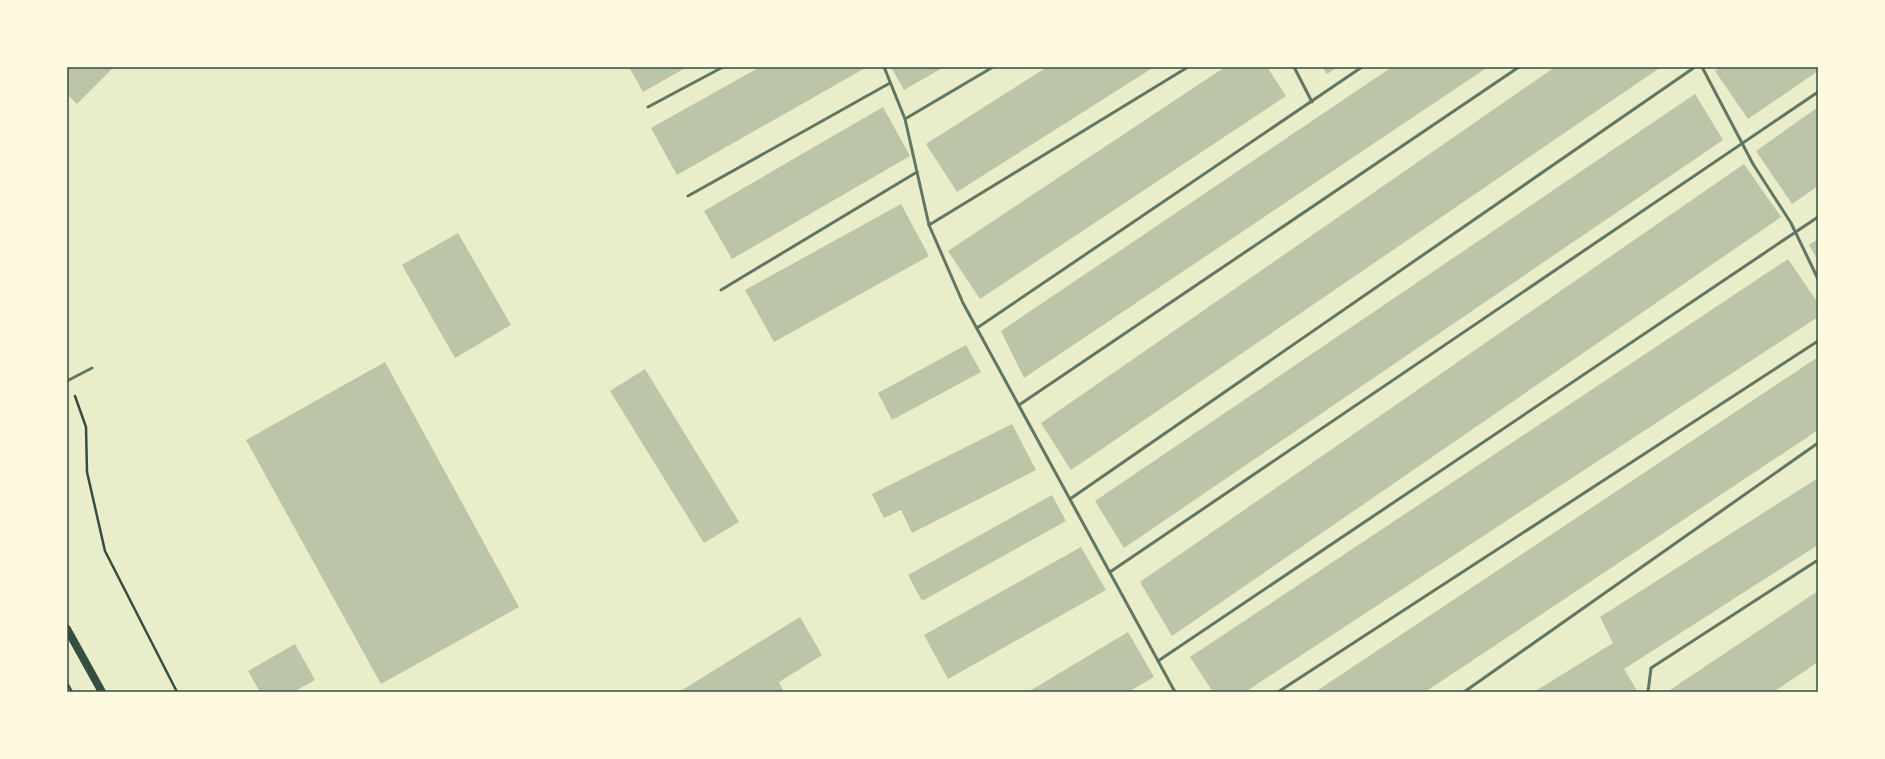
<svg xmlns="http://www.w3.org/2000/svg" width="1885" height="759" font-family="Barlow,sans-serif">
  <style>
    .building { fill: #bcc5a7 }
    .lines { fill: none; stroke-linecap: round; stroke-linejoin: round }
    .path { stroke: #344e41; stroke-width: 2.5 }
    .service { stroke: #617663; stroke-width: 3 }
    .secondary { stroke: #344e41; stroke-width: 8 }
    .neatline { fill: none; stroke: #344e41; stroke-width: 1.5 }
  </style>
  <rect width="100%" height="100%" fill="#e9edc9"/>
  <!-- building -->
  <g class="building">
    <path d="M 67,67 L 114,67 L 77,104 L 69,96 L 67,97 Z"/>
    <path d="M 629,67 L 687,67 L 643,92 Z"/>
    <path d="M 760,67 L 867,67 L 677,175 L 651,128 Z"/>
    <path d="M 891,67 L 944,67 L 904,90 Z"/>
    <path d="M 1047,67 L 1154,67 L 957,192 L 926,144 Z"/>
    <path d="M 1225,67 L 1267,67 L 1286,96 L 980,299 L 948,251 Z"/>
    <path d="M 1322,67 L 1338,67 L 1327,74 Z"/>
    <path d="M 1392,67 L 1488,67 L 1024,378 L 1001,331 Z"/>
    <path d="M 1555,67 L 1661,67 L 1071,470 L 1041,423 Z"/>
    <path d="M 1720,67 L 1818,67 L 1818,71 L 1748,119 L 1715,71 Z"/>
    <path d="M 1695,94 L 1723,140 L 1124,548 L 1095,501 Z"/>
    <path d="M 883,107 L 910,156 L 732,259 L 704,211 Z"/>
    <path d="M 1818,107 L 1818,186 L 1792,204 L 1756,151 Z"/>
    <path d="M 1744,164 L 1781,217 L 1172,636 L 1140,582 Z"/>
    <path d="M 901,204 L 929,256 L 774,342 L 745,290 Z"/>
    <path d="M 458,233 L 511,325 L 455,358 L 402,265 Z"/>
    <path d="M 1818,239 L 1818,260 L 1809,245 Z"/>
    <path d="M 1788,259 L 1818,303 L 1818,317 L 1245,692 L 1213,692 L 1190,657 Z"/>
    <path d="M 966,345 L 981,372 L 892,420 L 878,393 Z"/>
    <path d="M 1818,357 L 1818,430 L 1425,692 L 1315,692 Z"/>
    <path d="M 385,362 L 519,607 L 381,684 L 246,440 Z"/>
    <path d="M 645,369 L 739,522 L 704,543 L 610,391 Z"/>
    <path d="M 1012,424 L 1036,470 L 912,533 L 901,510 L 884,518 L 872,494 Z"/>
    <path d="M 1818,478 L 1818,545 L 1624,669 L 1638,692 L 1534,692 L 1613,643 L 1600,617 Z"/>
    <path d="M 1052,495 L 1066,521 L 922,601 L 908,575 Z"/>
    <path d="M 1081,547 L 1106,590 L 948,679 L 924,635 Z"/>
    <path d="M 1818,591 L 1818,662 L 1773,692 L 1667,692 Z"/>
    <path d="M 800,617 L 822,655 L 779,682 L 784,692 L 679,692 Z"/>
    <path d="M 1128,632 L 1154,677 L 1128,692 L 1028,692 Z"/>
    <path d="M 295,644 L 315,680 L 293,692 L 260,692 L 248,671 Z"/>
  </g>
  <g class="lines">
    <!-- path -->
    <g class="path">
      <path d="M 75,396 L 86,427 L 87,472 L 105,551 L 177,692"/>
      <path d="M 67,683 L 72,692"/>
    </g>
    <!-- service -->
    <g class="service">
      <path d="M 884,67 L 905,119 L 929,225 L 963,303 L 1175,692"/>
      <path d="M 1294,67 L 1312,102"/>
      <path d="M 1702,67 L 1753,164 L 1791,223 L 1818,279"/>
      <path d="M 648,107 L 723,67"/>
      <path d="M 905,119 L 993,67"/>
      <path d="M 688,196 L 890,83"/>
      <path d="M 929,225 L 1188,67"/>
      <path d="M 721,290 L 917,172"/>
      <path d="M 977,328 L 1362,67"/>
      <path d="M 67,381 L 92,368"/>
      <path d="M 1019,405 L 1519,67"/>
      <path d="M 1070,499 L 1695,67"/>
      <path d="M 1110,572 L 1818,92"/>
      <path d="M 1158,661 L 1818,217"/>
      <path d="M 1278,692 L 1818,341"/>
      <path d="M 1464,692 L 1818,443"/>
      <path d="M 1648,692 L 1651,668 L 1818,560"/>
    </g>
    <!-- secondary -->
    <path class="secondary" d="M 67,629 L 102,692"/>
  </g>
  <!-- border -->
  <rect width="1885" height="759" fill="none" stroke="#fefae0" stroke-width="136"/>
  <rect x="68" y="68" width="1749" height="623" class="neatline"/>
</svg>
